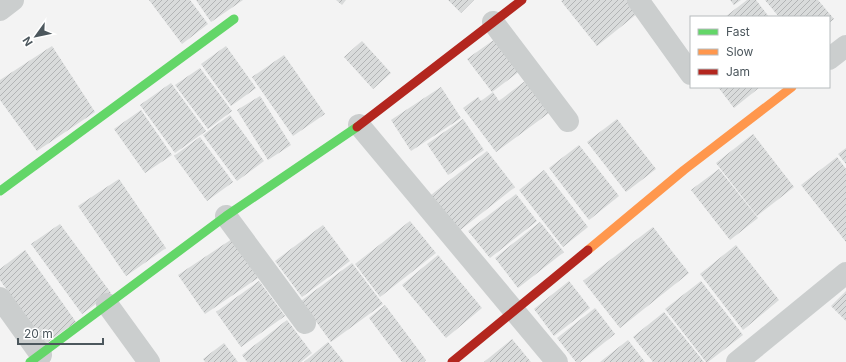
<svg xmlns="http://www.w3.org/2000/svg" width="846" height="362" font-family="Inter,sans-serif">
  <style>
    .building { fill: url(#building-hatch) }
    .lines { fill: none; stroke-linecap: round; stroke-linejoin: round }
    .street { stroke: #cbcece; stroke-width: 22 }
    .fast { stroke: #63d668; stroke-width: 9 }
    .slow { stroke: #ff974d; stroke-width: 9 }
    .jam { stroke: #b3261e; stroke-width: 9 }
  </style>
  <defs>
    <pattern id="building-hatch" width="6" height="6" patternUnits="userSpaceOnUse"><rect width="6" height="6" fill="#d9dbdb"/><path d="M-1 1l2-2M0 6l6-6M5 7l2-2" fill="none" stroke="#b2b4b5"/></pattern>
  </defs>
  <rect width="100%" height="100%" fill="#f3f3f3"/>
  <!-- building -->
  <g class="building">
    <path d="M 149,0 L 190,0 L 208,24 L 182,44 Z"/>
    <path d="M 196,0 L 243,0 L 211,22 Z"/>
    <path d="M 336,0 L 346,0 L 342,5 Z"/>
    <path d="M 448,0 L 474,0 L 461,13 Z"/>
    <path d="M 563,0 L 636,0 L 643,9 L 597,46 L 561,1 Z"/>
    <path d="M 730,0 L 741,0 L 734,5 Z"/>
    <path d="M 747,0 L 756,0 L 769,17 L 725,17 Z"/>
    <path d="M 765,0 L 818,0 L 834,19 L 829,23 L 829,17 L 779,17 Z"/>
    <path d="M 495,39 L 520,71 L 492,92 L 467,59 Z"/>
    <path d="M 362,41 L 391,73 L 373,89 L 344,57 Z"/>
    <path d="M 52,46 L 95,112 L 37,151 L 0,100 L 0,80 Z"/>
    <path d="M 226,46 L 256,88 L 231,106 L 201,64 Z"/>
    <path d="M 284,55 L 325,114 L 293,136 L 252,77 Z"/>
    <path d="M 200,68 L 232,111 L 208,129 L 175,85 Z"/>
    <path d="M 529,78 L 553,110 L 496,152 L 463,108 L 478,97 L 481,101 L 493,92 L 499,101 Z"/>
    <path d="M 171,83 L 206,131 L 175,153 L 140,105 Z"/>
    <path d="M 441,87 L 461,118 L 411,151 L 391,120 Z"/>
    <path d="M 718,87 L 760,87 L 734,108 Z"/>
    <path d="M 260,96 L 291,145 L 268,160 L 237,110 Z"/>
    <path d="M 141,110 L 172,155 L 145,173 L 114,129 Z"/>
    <path d="M 230,115 L 264,161 L 237,181 L 203,135 Z"/>
    <path d="M 463,119 L 484,150 L 448,175 L 427,144 Z"/>
    <path d="M 617,119 L 656,169 L 626,192 L 587,142 Z"/>
    <path d="M 753,134 L 794,187 L 757,216 L 716,163 Z"/>
    <path d="M 200,137 L 233,182 L 207,201 L 174,156 Z"/>
    <path d="M 579,145 L 619,196 L 589,220 L 549,168 Z"/>
    <path d="M 846,148 L 846,164 L 838,154 Z"/>
    <path d="M 487,151 L 515,187 L 459,231 L 431,195 Z"/>
    <path d="M 837,157 L 846,169 L 846,242 L 801,185 Z"/>
    <path d="M 719,169 L 758,218 L 730,240 L 691,190 Z"/>
    <path d="M 544,170 L 588,227 L 563,247 L 519,190 Z"/>
    <path d="M 119,179 L 166,248 L 126,276 L 78,206 Z"/>
    <path d="M 516,194 L 537,221 L 490,258 L 468,231 Z"/>
    <path d="M 410,221 L 436,253 L 380,297 L 355,264 Z"/>
    <path d="M 540,222 L 564,252 L 518,288 L 495,258 Z"/>
    <path d="M 60,224 L 111,293 L 82,314 L 31,244 Z"/>
    <path d="M 323,225 L 350,261 L 302,297 L 275,261 Z"/>
    <path d="M 653,227 L 689,273 L 620,328 L 583,281 Z"/>
    <path d="M 232,239 L 258,278 L 205,314 L 178,275 Z"/>
    <path d="M 736,245 L 779,300 L 743,330 L 700,274 Z"/>
    <path d="M 25,250 L 76,322 L 45,344 L 0,280 L 0,269 Z"/>
    <path d="M 438,255 L 482,308 L 446,338 L 402,285 Z"/>
    <path d="M 352,263 L 383,304 L 331,342 L 301,301 Z"/>
    <path d="M 259,281 L 285,316 L 241,347 L 216,312 Z"/>
    <path d="M 569,281 L 590,308 L 554,336 L 534,309 Z"/>
    <path d="M 701,281 L 743,335 L 708,362 L 706,362 L 665,309 Z"/>
    <path d="M 846,291 L 846,321 L 831,306 Z"/>
    <path d="M 385,305 L 426,360 L 424,362 L 402,362 L 369,318 Z"/>
    <path d="M 595,308 L 615,334 L 580,362 L 576,362 L 557,338 Z"/>
    <path d="M 664,312 L 704,362 L 653,362 L 633,337 Z"/>
    <path d="M 287,320 L 312,353 L 301,362 L 247,362 L 242,355 Z"/>
    <path d="M 512,339 L 531,362 L 484,362 Z"/>
    <path d="M 628,340 L 645,362 L 600,362 Z"/>
    <path d="M 328,342 L 344,362 L 304,362 Z"/>
    <path d="M 224,343 L 238,362 L 205,362 L 203,359 Z"/>
  </g>
  <g class="lines">
    <!-- street -->
    <g class="street">
      <path d="M 638,0 L 691,74"/>
      <path d="M 0,10 L 13,0"/>
      <path d="M 493,22 L 568,121"/>
      <path d="M 829,59 L 846,46"/>
      <path d="M 359,125 L 557,362"/>
      <path d="M 226,216 L 305,323"/>
      <path d="M 0,298 L 41,355"/>
      <path d="M 107,304 L 149,362"/>
      <path d="M 737,362 L 846,273"/>
    </g>
    <!-- fast -->
    <g class="fast">
      <path d="M 0,191 L 234,19"/>
      <path d="M 30,362 L 226,216 L 357,127"/>
    </g>
    <!-- slow -->
    <path class="slow" d="M 588,250 L 684,170 L 792,87"/>
    <!-- jam -->
    <g class="jam">
      <path d="M 357,127 L 522,0"/>
      <path d="M 452,362 L 588,250"/>
    </g>
  </g>
  <!-- legend -->
  <rect x="690" y="16" width="140" height="72" fill="#ffffff" stroke="#b7bcbe"/>
  <rect x="698" y="29" width="20" height="6" fill="#63d668" stroke="#b7bcbe"/>
  <text x="726" y="36" font-size="12" fill="#4c575d">Fast</text>
  <rect x="698" y="49" width="20" height="6" fill="#ff974d" stroke="#b7bcbe"/>
  <text x="726" y="56" font-size="12" fill="#4c575d">Slow</text>
  <rect x="698" y="69" width="20" height="6" fill="#b3261e" stroke="#b7bcbe"/>
  <text x="726" y="76" font-size="12" fill="#4c575d">Jam</text>
  <!-- north arrow -->
  <g transform="translate(36 36) rotate(237)" stroke="#ffffff" stroke-width="3" paint-order="stroke">
  <path d="M0-3L7 15L0 10L-7 15Z" fill="#4c575d"/>
  <text y="-6" font-size="11" font-weight="bold" text-anchor="middle" fill="#4c575d">N</text>
  </g>
  <!-- scale -->
  <path d="M18 338v6h85v-6" fill="none" stroke="#4c575d" stroke-width="2"/>
  <text x="24" y="338" font-size="12" fill="#4c575d" stroke="#ffffff" stroke-width="3" paint-order="stroke">20 m</text>
</svg>
